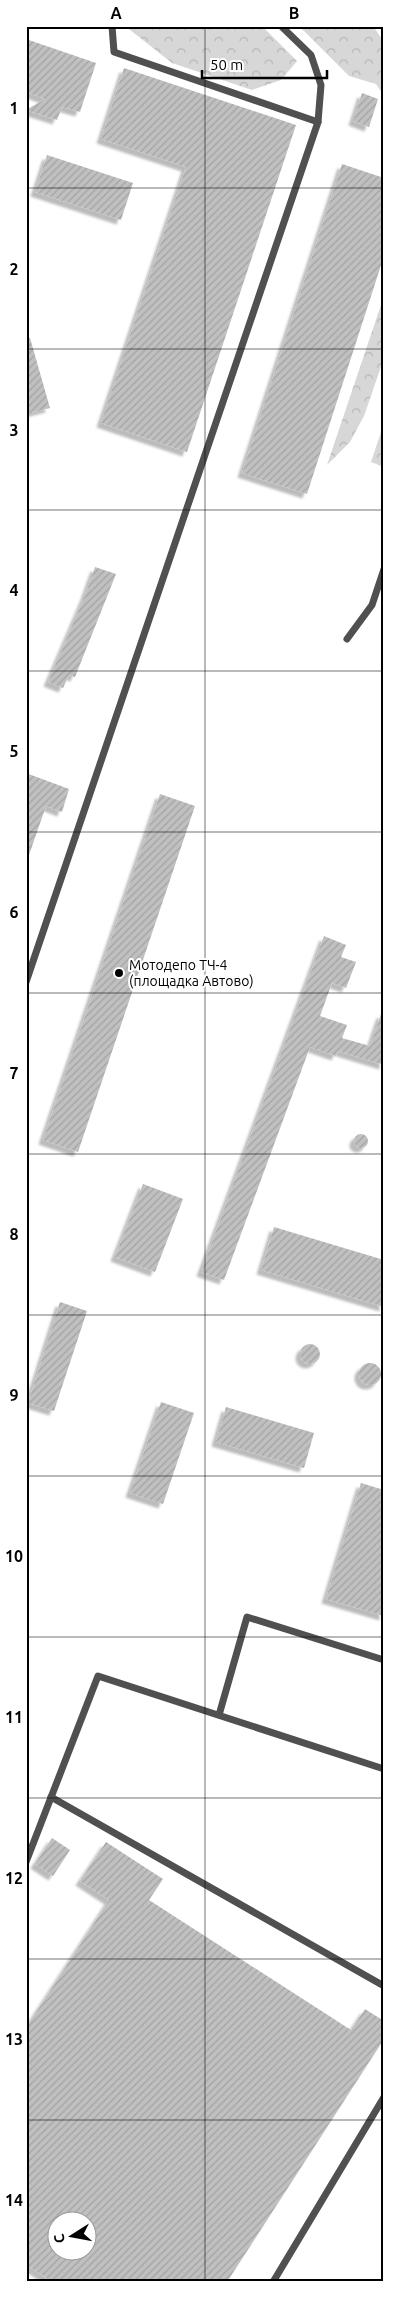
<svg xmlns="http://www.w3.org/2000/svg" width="410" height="2308" font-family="Ubuntu,sans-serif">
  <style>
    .forest { fill: url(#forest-crowns) }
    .building { fill: url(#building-hatch); fill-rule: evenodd; filter: url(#shadow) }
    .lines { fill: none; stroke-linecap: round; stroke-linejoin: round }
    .lane { stroke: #505050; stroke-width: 7 }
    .grid { fill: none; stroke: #000; stroke-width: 1; stroke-opacity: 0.55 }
    .poi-dot { fill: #000; stroke: #fff; stroke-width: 2 }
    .labels { text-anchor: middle; stroke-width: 4; stroke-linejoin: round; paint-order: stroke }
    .poi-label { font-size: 14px; fill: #000; stroke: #fff; text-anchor: start }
    .neatline { fill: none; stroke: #000; stroke-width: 2 }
    .grid-label { font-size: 16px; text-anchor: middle; font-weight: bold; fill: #000 }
  </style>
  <defs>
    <pattern id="forest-crowns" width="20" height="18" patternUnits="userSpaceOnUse" patternTransform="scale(1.25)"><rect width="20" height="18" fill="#d7d7d7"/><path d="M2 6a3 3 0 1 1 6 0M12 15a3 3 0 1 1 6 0" fill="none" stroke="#b7b7b7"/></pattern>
    <pattern id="building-hatch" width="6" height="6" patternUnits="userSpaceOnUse" patternTransform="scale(1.25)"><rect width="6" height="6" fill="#c0c0c0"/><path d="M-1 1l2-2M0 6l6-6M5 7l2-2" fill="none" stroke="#a3a3a3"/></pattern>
    <filter id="shadow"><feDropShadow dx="-4.5" dy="4.5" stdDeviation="1" flood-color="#0004"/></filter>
  </defs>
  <rect width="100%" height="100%" fill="#fff"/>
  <!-- forest -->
  <g class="forest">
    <path d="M 125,26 L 262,26 L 297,61 L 281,80 L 252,90 L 172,63 Z"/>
    <path d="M 299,26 L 373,26 L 384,42 L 384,96 L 376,84 L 349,76 Z"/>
    <path d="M 384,296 L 384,358 L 364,416 L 350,442 L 327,465 Z"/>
    <path d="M 384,423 L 384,467 L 371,462 Z"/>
  </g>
  <!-- building -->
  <g class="building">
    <path d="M 26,39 L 96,63 L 80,112 L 62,107 L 57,120 L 26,110 L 45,99 L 26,92 Z"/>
    <path d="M 124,68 L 296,125 L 187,452 L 101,423 L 186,167 L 101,139 Z"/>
    <path d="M 362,93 L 378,99 L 369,127 L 353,121 Z"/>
    <path d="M 47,155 L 133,183 L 121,220 L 35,192 Z"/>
    <path d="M 342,164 L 384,178 L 384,256 L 307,494 L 242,473 Z"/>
    <path d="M 26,338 L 30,338 L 50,408 L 26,414 Z"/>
    <path d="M 95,567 L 116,574 L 75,677 L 69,675 L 63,688 L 48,682 L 84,598 Z"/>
    <path d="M 26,773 L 69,789 L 62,812 L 46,806 L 28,858 L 26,857 Z"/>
    <path d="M 160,794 L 195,806 L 78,1152 L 43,1140 Z"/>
    <path d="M 324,936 L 346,945 L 341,957 L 356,962 L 346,988 L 332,983 L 320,1016 L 347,1025 L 342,1038 L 370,1046 L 381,1014 L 384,1014 L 384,1065 L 338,1051 L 336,1056 L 310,1047 L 224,1280 L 201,1272 Z"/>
    <circle cx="361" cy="1141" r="7"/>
    <path d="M 143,1184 L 183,1199 L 155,1272 L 115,1257 Z"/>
    <path d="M 274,1227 L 384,1260 L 384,1307 L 261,1270 Z"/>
    <path d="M 60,1302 L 87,1311 L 54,1411 L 28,1403 Z"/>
    <circle cx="310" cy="1354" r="10"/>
    <circle cx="370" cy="1374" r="11"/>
    <path d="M 161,1402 L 194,1413 L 163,1504 L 130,1493 Z"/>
    <path d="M 226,1407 L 314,1433 L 304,1468 L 216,1442 Z"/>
    <path d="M 361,1483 L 384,1490 L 384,1616 L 326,1599 Z"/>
    <path d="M 52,1838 L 70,1850 L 53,1876 L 35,1864 Z"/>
    <path d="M 106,1842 L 163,1879 L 149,1900 L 351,2030 L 365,2009 L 384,2021 L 384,2039 L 227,2282 L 53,2282 L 26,2265 L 26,2028 L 109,1900 L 80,1881 ZM 58,2220 L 88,2220 L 88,2250 L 58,2250 Z"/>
  </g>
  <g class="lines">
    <!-- lane -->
    <g class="lane">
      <path d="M 112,26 L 114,52 L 318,122"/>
      <path d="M 347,639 L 372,605 L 384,569"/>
      <path d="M 26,982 L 318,122 L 321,85 L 311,55 L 281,26"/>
      <path d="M 219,1715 L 247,1617 L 384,1660"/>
      <path d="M 51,1797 L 384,1986"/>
      <path d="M 26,1862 L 98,1676 L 384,1769"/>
      <path d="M 273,2282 L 384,2097"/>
    </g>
  </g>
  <!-- grid -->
  <path class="grid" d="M 205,26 L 205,2282M 26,188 L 384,188M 26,349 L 384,349M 26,510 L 384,510M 26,671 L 384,671M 26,832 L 384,832M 26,993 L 384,993M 26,1154 L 384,1154M 26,1315 L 384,1315M 26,1476 L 384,1476M 26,1637 L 384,1637M 26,1798 L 384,1798M 26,1959 L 384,1959M 26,2120 L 384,2120"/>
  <!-- markers -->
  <circle class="poi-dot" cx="119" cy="973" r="5"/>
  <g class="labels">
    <!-- poi labels -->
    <g class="poi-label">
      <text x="129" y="970">Мотодепо ТЧ-4<tspan x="129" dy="16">(площадка Автово)</tspan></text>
    </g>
  </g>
  <!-- border -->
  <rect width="410" height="2308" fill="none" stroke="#ffffff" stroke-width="55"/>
  <!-- north arrow -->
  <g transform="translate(72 2236) rotate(259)"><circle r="24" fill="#ffffff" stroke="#999999"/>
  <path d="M0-4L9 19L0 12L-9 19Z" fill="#000000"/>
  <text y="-8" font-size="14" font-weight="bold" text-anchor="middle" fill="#000000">С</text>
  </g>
  <!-- scale -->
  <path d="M202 70v8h125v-8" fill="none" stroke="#000000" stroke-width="2.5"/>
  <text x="210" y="70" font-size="15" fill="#000000" stroke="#ffffff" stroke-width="4" paint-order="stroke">50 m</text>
  <rect x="28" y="28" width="354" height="2252" class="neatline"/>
  <g class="grid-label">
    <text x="116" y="19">A</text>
    <text x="294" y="19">B</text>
    <text x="14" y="114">1</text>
    <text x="14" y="275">2</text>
    <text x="14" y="436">3</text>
    <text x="14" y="596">4</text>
    <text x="14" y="757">5</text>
    <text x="14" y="918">6</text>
    <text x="14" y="1079">7</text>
    <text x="14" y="1240">8</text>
    <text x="14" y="1401">9</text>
    <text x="14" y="1562">10</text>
    <text x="14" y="1723">11</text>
    <text x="14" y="1884">12</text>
    <text x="14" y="2045">13</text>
    <text x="14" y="2206">14</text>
  </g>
</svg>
